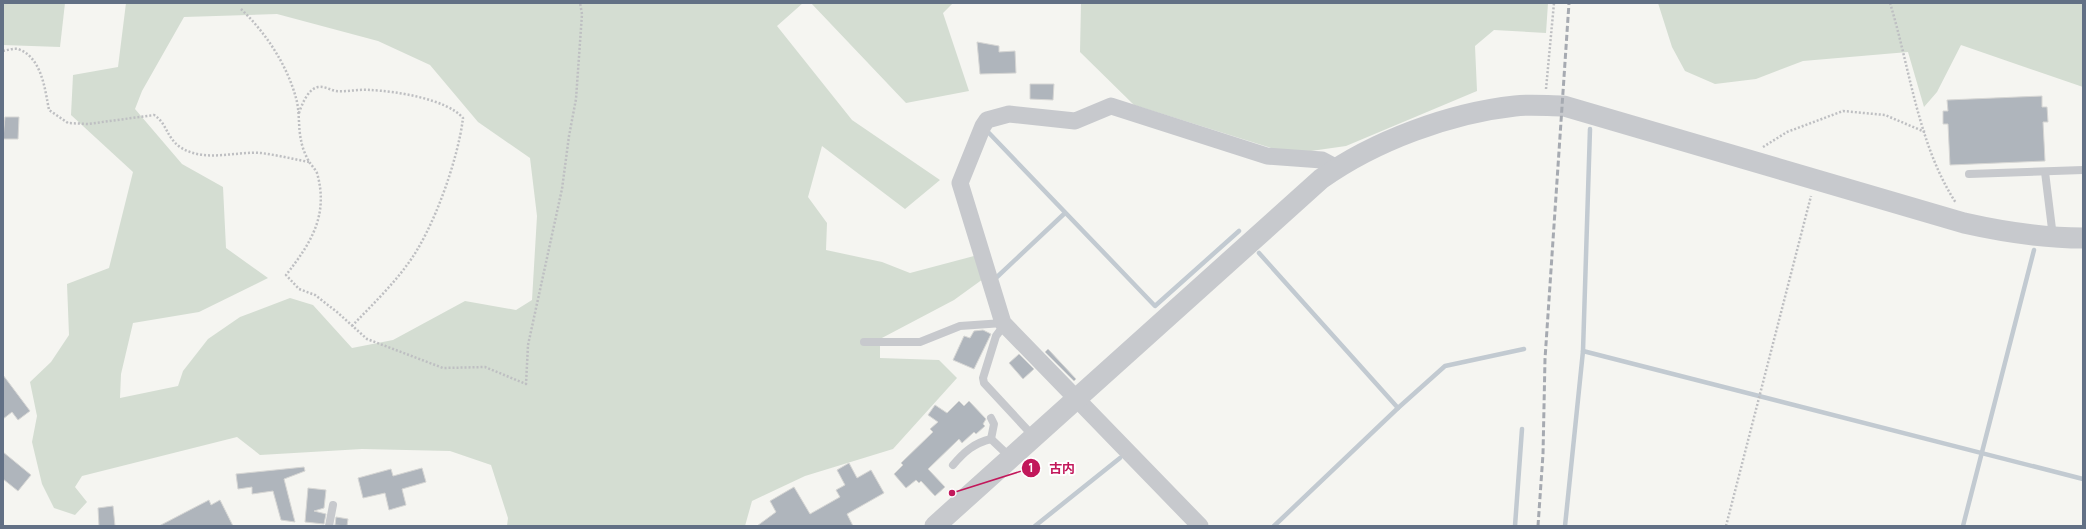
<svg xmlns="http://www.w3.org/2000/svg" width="2086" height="529" font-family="Manrope,'Noto Sans JP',sans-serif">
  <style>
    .green { fill: #d4ddd2; fill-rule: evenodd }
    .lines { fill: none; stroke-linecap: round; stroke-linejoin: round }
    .stream { stroke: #c2cad1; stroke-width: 4.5 }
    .building { fill: #afb5bc; stroke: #d6d6d4 }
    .path { stroke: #bebfc2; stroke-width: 2.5; stroke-dasharray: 2 2; stroke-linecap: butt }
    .service { stroke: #c7c9cd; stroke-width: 8 }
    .minor { stroke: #c7c9cd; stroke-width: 17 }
    .tertiary { stroke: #c7c9cd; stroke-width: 21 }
    .rail { stroke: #a6aab1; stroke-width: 3; stroke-dasharray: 6 3; stroke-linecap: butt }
    .leader { fill: none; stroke: #c2185b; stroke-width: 1.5 }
    .callout-dot { fill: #c2185b; stroke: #fff; stroke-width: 1.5 }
    .mark-label { font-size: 12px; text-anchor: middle; font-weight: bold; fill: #fff }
    .callout-label { font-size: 13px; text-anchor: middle; font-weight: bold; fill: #c2185b; stroke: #fff; stroke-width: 4; stroke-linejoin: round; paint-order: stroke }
  </style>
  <rect width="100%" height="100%" fill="#f5f5f1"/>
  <!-- green -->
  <g class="green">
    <path d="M 3,3 L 65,3 L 60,47 L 3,45 Z"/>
    <path d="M 126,3 L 803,3 L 777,26 L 852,120 L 940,180 L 905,209 L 822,146 L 808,197 L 827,223 L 826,250 L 882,262 L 910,273 L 974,256 L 983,279 L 954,300 L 880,339 L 880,358 L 939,360 L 957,378 L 893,449 L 805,476 L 752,501 L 745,526 L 507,526 L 508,518 L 491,465 L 450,451 L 362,449 L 260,455 L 237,437 L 82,476 L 75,487 L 87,502 L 75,515 L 54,508 L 42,484 L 32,442 L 37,416 L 30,382 L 51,362 L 69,335 L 67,284 L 109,268 L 133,172 L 71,115 L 73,75 L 118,67 ZM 277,14 L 378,41 L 430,65 L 478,122 L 530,158 L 537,216 L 532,300 L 516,310 L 465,301 L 393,340 L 352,348 L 313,305 L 290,298 L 240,317 L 208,339 L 183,371 L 178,386 L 120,398 L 121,374 L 133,323 L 199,312 L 268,278 L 226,248 L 223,187 L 182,164 L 135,109 L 142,91 L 184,17 Z"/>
    <path d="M 811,3 L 953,3 L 943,13 L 969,91 L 906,103 Z"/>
    <path d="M 1081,3 L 1548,3 L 1546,33 L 1494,30 L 1475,46 L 1477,91 L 1346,146 L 1290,154 L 1134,105 L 1080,52 Z"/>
    <path d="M 1658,3 L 2083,3 L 2083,87 L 1961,45 L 1937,92 L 1924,107 L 1908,52 L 1803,61 L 1756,79 L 1715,84 L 1685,71 L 1672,47 Z"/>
  </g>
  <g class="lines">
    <!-- stream -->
    <g class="stream">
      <path d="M 989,133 L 1155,306 L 1239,231"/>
      <path d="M 1259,253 L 1398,408"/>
      <path d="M 997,277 L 1065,213"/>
      <path d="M 1583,351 L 2083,479"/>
      <path d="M 1035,526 L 1120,458"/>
      <path d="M 1274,526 L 1398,408 L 1445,366 L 1524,349"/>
      <path d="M 1515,526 L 1522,429"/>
      <path d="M 1565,526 L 1583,351 L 1590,129"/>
      <path d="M 1963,526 L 2034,250"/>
    </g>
  </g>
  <!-- building -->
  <g class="building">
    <path d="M 977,42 L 999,46 L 999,52 L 1015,51 L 1016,73 L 980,74 Z"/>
    <path d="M 1030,84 L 1054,84 L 1053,100 L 1030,99 Z"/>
    <path d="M 2042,96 L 2042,107 L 2047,107 L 2048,122 L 2043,122 L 2045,161 L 1950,165 L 1948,124 L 1943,124 L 1943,111 L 1948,111 L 1947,100 Z"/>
    <path d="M 5,117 L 19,117 L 18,139 L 3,139 Z"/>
    <path d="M 983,330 L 991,334 L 974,369 L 953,360 L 964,336 L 970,338 L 974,331 Z"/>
    <path d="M 1048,349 L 1076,379 L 1074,381 L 1045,352 Z"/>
    <path d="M 1019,354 L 1034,369 L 1023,379 L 1009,363 Z"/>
    <path d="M 3,375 L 30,411 L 18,420 L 12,412 L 3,419 Z"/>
    <path d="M 959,401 L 964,406 L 969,401 L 986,419 L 983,424 L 985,426 L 976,434 L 974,432 L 962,443 L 959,439 L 928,469 L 945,487 L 935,496 L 921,481 L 919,483 L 916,480 L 906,488 L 894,474 L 903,465 L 901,463 L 933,432 L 930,429 L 938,422 L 928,415 L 935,405 L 947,413 Z"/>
    <path d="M 3,452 L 31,475 L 18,491 L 3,479 Z"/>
    <path d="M 849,463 L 857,478 L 871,470 L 884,493 L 847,514 L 853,526 L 757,526 L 776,512 L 770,501 L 794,487 L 810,514 L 840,497 L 836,490 L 845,485 L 837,470 Z"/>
    <path d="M 304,467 L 305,471 L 284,479 L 295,522 L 281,520 L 273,491 L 252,494 L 252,487 L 238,489 L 236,474 Z"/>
    <path d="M 422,468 L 426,482 L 402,489 L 406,505 L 389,510 L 385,493 L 363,498 L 358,478 L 391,469 L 393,476 Z"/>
    <path d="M 308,488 L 326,490 L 324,508 L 314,511 L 326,514 L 324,524 L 305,522 Z"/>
    <path d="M 209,500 L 211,505 L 220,500 L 233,526 L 159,526 Z"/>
    <path d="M 113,506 L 115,526 L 99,526 L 98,508 Z"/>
    <path d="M 336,517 L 348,519 L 347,526 L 335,525 Z"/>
  </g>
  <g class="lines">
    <!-- path -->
    <g class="path">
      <path d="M 1890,3 C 1910,68 1918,145 1956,203"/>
      <path d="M 241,9 C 266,33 287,65 296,98 C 300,112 298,127 301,140 C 302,147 306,157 310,163 C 312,166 315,169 317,173 C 329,215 311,243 286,275 L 299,289 L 315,295 L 337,312 L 367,339 L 443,368 L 485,367 L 526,384 L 528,345 L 562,189 L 569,136 L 576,99 L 582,14 L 580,3"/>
      <path d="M 3,51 C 8,50 14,48 18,49 C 42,57 45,90 49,110 L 68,123 L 88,124 L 154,115 C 167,123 166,137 180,147 C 204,163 235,151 261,153 C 277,155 293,159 309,162"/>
      <path d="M 1546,89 L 1554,3"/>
      <path d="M 299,113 C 302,104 308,89 318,87 C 325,86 330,90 336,91 C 347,92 359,89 370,90 C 395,91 447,99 463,118 C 458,160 433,231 407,265 C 391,287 370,307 351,327"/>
      <path d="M 1763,147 L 1787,132 L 1843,111 L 1885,115 L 1925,132"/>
      <path d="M 1726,526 L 1811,196"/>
    </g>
    <!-- service -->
    <g class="service">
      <path d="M 2045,172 L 2053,237"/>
      <path d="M 1969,174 L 2083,170"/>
      <path d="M 1005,324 L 996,336 L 983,378 L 984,383 L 1034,437"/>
      <path d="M 864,342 L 920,342 L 960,326 L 1003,323"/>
      <path d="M 991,439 L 994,424 L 991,418"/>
      <path d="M 953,465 C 964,452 974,443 991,439 L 1010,457"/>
      <path d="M 329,526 L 333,505"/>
    </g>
    <!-- minor -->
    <path class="minor" d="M 1200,526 L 1003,323 L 960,183 L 983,126 L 987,120 L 1009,114 L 1075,121 L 1111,106 L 1267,156 L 1322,160 L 1337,168"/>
    <!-- tertiary -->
    <path class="tertiary" d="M 935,526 L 1321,179 C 1374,141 1450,113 1515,106 C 1531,104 1548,106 1564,106 L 1964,223 C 2004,232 2042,238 2083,238"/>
    <!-- rail -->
    <path class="rail" d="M 1538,526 L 1543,454 L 1545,359 L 1569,3"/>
  </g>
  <!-- callouts -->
  <path class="leader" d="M952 493L1031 468"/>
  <g class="callout-dot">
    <circle cx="952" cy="493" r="4"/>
    <circle cx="1031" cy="468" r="10"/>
  </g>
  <g class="mark-label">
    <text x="1031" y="472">1</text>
  </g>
  <g class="callout-label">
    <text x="1062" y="473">古内</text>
  </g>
  <!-- border -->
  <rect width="2086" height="529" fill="none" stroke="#627085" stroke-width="8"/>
</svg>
